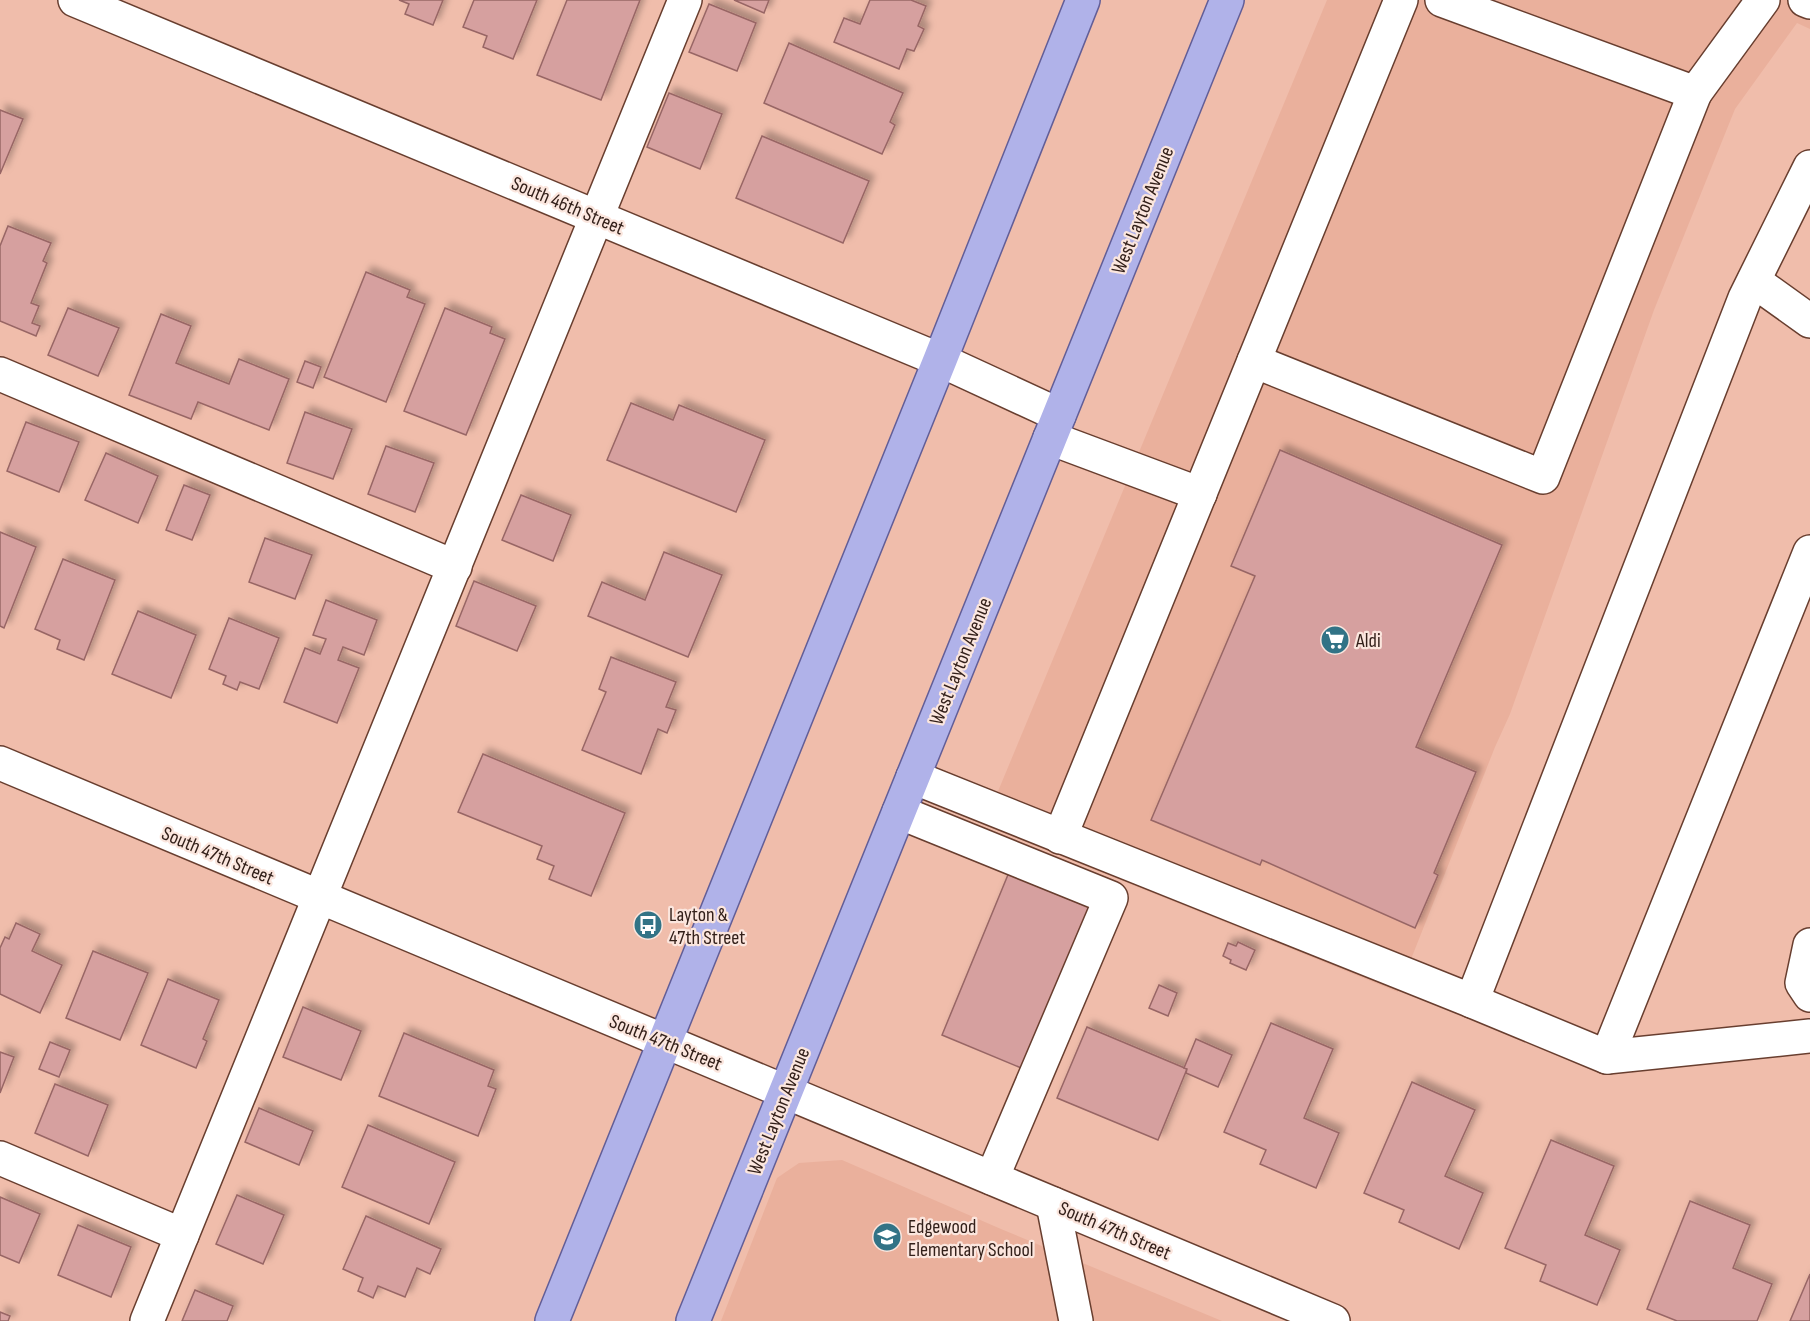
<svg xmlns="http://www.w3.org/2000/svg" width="1810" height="1321" font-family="'Sofia Sans Condensed',sans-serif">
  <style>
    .built { fill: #eab09c }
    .building { fill: #d6a09f; stroke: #986665; stroke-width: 1.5; filter: url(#shadow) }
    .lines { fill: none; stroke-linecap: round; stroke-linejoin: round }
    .minor-casing { stroke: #683e2f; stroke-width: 36 }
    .major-casing { stroke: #625e97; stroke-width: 36 }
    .minor { stroke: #fff; stroke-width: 33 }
    .major { stroke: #b0b2e9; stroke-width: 33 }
    .labels { text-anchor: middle; stroke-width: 4.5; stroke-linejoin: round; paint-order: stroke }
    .street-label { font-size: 20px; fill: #33201a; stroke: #fbe6de }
    .poi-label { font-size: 20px; fill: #33201a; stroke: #fbe6de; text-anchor: start }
  </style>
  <defs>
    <filter id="shadow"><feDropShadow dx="5.5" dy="-5.5" stdDeviation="3" flood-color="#0004"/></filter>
  </defs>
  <rect width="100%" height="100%" fill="#f0bdab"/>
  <!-- built -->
  <g class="built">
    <path d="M 1327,0 L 1810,0 L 1810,29 L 1797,23 L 1735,109 L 1654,310 L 1510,714 L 1495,747 L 1398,992 L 984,825 Z"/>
    <path d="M 842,1160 L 1001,1229 L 1222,1321 L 721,1321 L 777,1178 L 799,1163 Z"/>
  </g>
  <!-- building -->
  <g class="building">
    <path d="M 399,0 L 443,0 L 433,25 L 405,14 L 409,4 Z"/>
    <path d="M 474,0 L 537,0 L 513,59 L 483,47 L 487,36 L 463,27 Z"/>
    <path d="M 567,0 L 640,0 L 601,100 L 537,75 Z"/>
    <path d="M 734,0 L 769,0 L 764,13 Z"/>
    <path d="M 870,0 L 911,0 L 926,6 L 918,26 L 924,29 L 914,51 L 907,49 L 899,69 L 834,42 L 844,18 L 860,24 Z"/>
    <path d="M 709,4 L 756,23 L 737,71 L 689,52 Z"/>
    <path d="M 789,43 L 903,93 L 890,122 L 895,125 L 882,154 L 764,103 Z"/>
    <path d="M 669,93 L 722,114 L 700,169 L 647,147 Z"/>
    <path d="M 0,110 L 23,119 L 0,174 Z"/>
    <path d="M 762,136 L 869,181 L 843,243 L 736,198 Z"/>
    <path d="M 8,226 L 51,243 L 43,261 L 47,263 L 31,303 L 39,306 L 32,323 L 40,326 L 36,336 L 0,321 L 0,246 Z"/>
    <path d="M 366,272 L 410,290 L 407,297 L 425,304 L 386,402 L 324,377 Z"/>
    <path d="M 68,308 L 119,328 L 98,376 L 48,355 Z"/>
    <path d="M 445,308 L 492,327 L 490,333 L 505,339 L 466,435 L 404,411 Z"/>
    <path d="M 161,314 L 191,326 L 176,363 L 229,384 L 239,359 L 289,379 L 269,430 L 198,402 L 191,419 L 129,395 Z"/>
    <path d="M 305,361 L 321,367 L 313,388 L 297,382 Z"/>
    <path d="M 631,403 L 673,420 L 679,405 L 765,440 L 736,512 L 607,460 Z"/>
    <path d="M 305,412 L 352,429 L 333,479 L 287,463 Z"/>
    <path d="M 26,422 L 79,442 L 59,492 L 7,471 Z"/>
    <path d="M 386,446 L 434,463 L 415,512 L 368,494 Z"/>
    <path d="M 1280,450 L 1502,545 L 1416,747 L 1476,772 L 1434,873 L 1438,875 L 1415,928 L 1262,860 L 1260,865 L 1151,820 L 1255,576 L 1231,566 Z"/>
    <path d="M 106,453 L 158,476 L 138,523 L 85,500 Z"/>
    <path d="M 184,485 L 210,495 L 192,540 L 166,530 Z"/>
    <path d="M 521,495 L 571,515 L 553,561 L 502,540 Z"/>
    <path d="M 0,532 L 36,547 L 4,628 L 0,626 Z"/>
    <path d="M 265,538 L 312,555 L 295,599 L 249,582 Z"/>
    <path d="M 664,552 L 722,575 L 688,657 L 588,616 L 602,582 L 645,600 Z"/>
    <path d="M 63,559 L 115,580 L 84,660 L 57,649 L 60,640 L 35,629 Z"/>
    <path d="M 474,581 L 536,606 L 517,651 L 456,626 Z"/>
    <path d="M 326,600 L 377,620 L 364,655 L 343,647 L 338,660 L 359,668 L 337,723 L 284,702 L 305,648 L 320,654 L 326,639 L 313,635 Z"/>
    <path d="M 138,611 L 196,635 L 171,698 L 112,674 Z"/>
    <path d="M 229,618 L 279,638 L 259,689 L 240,682 L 237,690 L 223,684 L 226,676 L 209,669 Z"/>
    <path d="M 611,657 L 676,682 L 666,707 L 676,710 L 667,733 L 658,729 L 641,774 L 582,750 L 606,692 L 599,689 Z"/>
    <path d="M 483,754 L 625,813 L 591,896 L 549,879 L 554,866 L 537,859 L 542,846 L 458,812 Z"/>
    <path d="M 1012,865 L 1096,900 L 1026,1070 L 942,1035 Z"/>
    <path d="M 16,923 L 40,934 L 32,951 L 62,965 L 40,1013 L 0,994 L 0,948 L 5,937 L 9,939 Z"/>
    <path d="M 1238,942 L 1255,950 L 1246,970 L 1230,963 L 1231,960 L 1223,956 L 1228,943 L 1236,946 Z"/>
    <path d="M 93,951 L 148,973 L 120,1040 L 66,1018 Z"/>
    <path d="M 168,979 L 219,1000 L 203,1039 L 207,1041 L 196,1068 L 141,1045 Z"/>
    <path d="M 1159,985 L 1177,993 L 1168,1016 L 1149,1008 Z"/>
    <path d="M 303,1007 L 361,1031 L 341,1080 L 283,1057 Z"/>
    <path d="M 1271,1023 L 1333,1049 L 1304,1118 L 1339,1133 L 1316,1188 L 1260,1164 L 1266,1150 L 1224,1132 Z"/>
    <path d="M 1087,1027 L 1187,1069 L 1158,1140 L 1057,1098 Z"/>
    <path d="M 404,1033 L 494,1070 L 488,1086 L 496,1089 L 478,1136 L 379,1096 Z"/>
    <path d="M 1196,1039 L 1232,1055 L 1218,1087 L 1186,1073 L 1187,1069 L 1184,1068 Z"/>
    <path d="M 50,1042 L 70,1050 L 59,1077 L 39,1069 Z"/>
    <path d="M 0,1052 L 14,1057 L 0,1093 Z"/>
    <path d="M 1412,1082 L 1475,1110 L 1445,1176 L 1483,1193 L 1459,1249 L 1399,1222 L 1404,1210 L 1364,1193 Z"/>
    <path d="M 55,1084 L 108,1105 L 88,1156 L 35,1133 Z"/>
    <path d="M 259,1108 L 313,1131 L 299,1165 L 245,1142 Z"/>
    <path d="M 368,1125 L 455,1162 L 429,1224 L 342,1187 Z"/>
    <path d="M 1551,1140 L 1614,1166 L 1585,1235 L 1620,1250 L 1597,1305 L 1540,1281 L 1546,1265 L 1505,1248 Z"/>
    <path d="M 237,1195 L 284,1215 L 263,1264 L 216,1244 Z"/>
    <path d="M 0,1197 L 40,1214 L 19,1263 L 0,1255 Z"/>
    <path d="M 1690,1201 L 1750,1225 L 1733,1268 L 1772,1284 L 1757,1321 L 1677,1321 L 1647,1309 Z"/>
    <path d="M 366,1216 L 441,1249 L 430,1274 L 417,1268 L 405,1297 L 378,1286 L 373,1298 L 358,1291 L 363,1278 L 343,1269 Z"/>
    <path d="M 78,1225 L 131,1247 L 111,1297 L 58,1275 Z"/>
    <path d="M 1810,1274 L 1810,1321 L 1790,1321 Z"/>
    <path d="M 195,1290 L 233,1306 L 227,1321 L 182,1321 Z"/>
    <path d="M 0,1312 L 10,1316 L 8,1321 L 0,1321 Z"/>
  </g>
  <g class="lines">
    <!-- minor casing -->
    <g class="minor-casing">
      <g id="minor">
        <path d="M 75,0 L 940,360 L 1059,415"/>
        <path d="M 1442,0 L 1695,93 L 1763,0"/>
        <path d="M 1805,0 L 1810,2"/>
        <path d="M 1754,281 L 1810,321"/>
        <path d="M 1254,361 L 1543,477 L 1695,93"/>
        <path d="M 0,374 L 455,567"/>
        <path d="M 1050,438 L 1200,494"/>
        <path d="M 0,763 L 1333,1321"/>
        <path d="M 913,777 L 1472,1001 L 1745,298 L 1810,167"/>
        <path d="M 899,812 L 1111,898 L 992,1178"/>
        <path d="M 1060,837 L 1401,0"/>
        <path d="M 1810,945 L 1802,983 L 1810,995"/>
        <path d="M 1472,1001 L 1607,1057 L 1810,552"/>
        <path d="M 1607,1057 L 1810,1036"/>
        <path d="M 0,1158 L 182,1235"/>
        <path d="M 1053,1204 L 1076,1321"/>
        <path d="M 147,1321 L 685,0"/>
      </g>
    </g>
    <!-- major casing -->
    <g class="major-casing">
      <g id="major">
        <path d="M 552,1321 L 940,360 L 1083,0"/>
        <path d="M 693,1321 L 1227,0"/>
      </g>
    </g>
    <!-- minor -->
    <use href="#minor" class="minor"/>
    <!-- major -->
    <use href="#major" class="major"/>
  </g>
  <!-- icons -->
  <defs>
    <g id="supermarket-disc" transform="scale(1.5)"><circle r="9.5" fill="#327386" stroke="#fbe6de"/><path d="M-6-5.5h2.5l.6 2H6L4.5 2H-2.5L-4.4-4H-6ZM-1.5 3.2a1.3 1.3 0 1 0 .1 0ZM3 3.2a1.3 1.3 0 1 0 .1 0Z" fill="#fff"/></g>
    <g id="bus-disc" transform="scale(1.5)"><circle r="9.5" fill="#327386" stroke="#fbe6de"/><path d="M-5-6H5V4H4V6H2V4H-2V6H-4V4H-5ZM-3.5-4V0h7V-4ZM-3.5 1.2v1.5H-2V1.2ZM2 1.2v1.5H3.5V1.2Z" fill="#fff"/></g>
    <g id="school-disc" transform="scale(1.5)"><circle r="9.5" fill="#327386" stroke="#fbe6de"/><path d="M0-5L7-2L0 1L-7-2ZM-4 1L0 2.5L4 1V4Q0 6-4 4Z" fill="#fff"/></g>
  </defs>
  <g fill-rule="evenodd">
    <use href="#supermarket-disc" x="1335" y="640"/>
    <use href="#bus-disc" x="648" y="925"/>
    <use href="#school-disc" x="887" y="1237"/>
  </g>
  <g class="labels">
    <!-- street labels -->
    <g class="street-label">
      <text transform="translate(568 205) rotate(23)" y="7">South 46th Street</text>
      <text transform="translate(1142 210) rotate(-68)" y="7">West Layton Avenue</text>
      <text transform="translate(960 661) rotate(-68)" y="7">West Layton Avenue</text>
      <text transform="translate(218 855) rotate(23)" y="7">South 47th Street</text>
      <text transform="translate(666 1042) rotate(22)" y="7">South 47th Street</text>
      <text transform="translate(778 1111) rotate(-68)" y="7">West Layton Avenue</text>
      <text transform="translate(1115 1230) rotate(23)" y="7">South 47th Street</text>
    </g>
    <!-- poi labels -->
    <g class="poi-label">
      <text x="1356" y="647">Aldi</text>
      <text x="669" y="921">Layton &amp;<tspan x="669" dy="23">47th Street</tspan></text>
      <text x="908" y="1233">Edgewood<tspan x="908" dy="23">Elementary School</tspan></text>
    </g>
  </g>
</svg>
